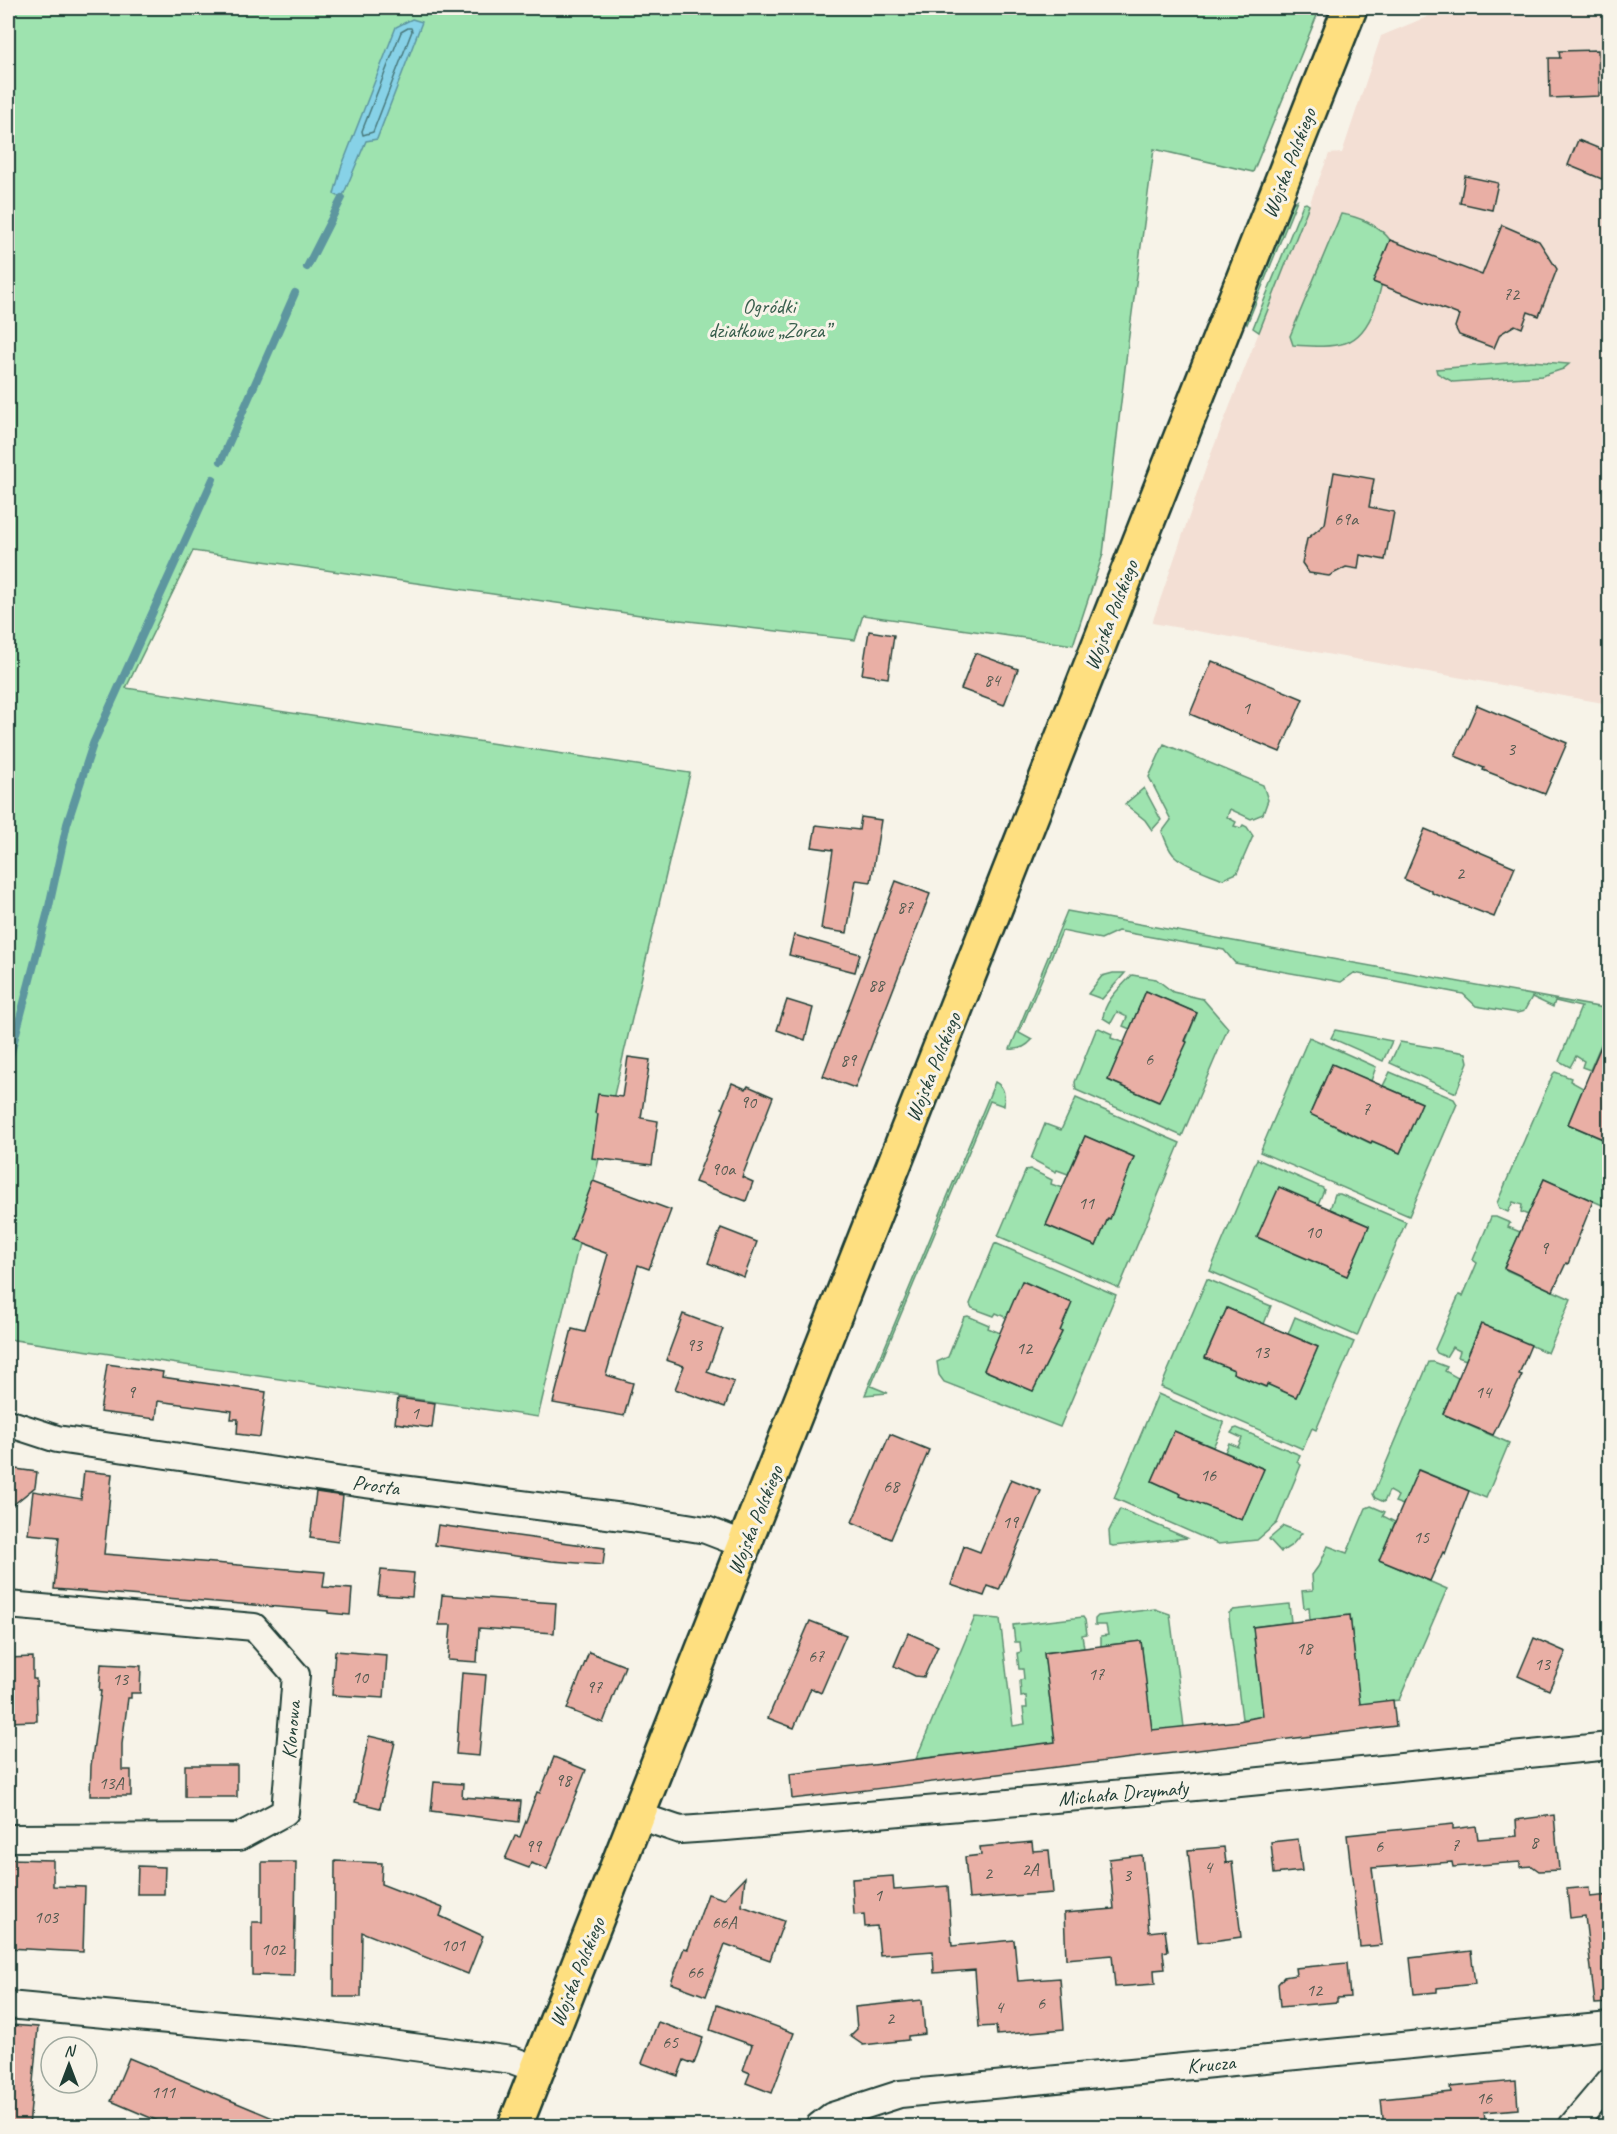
<svg xmlns="http://www.w3.org/2000/svg" width="1617" height="2134" font-family="Caveat,sans-serif">
  <style>
    .built { fill: #f3dfd4 }
    .green { fill: #9ee3af; stroke: #5e9072; stroke-width: 1.5 }
    .water { fill: #87d2e7; stroke: #5d969f; stroke-width: 1.5 }
    .lines { fill: none; stroke-linecap: round; stroke-linejoin: round }
    .shore { stroke: #49797c; stroke-width: 1.5 }
    .stream { stroke: #5d969f; stroke-width: 8 }
    .building { fill: #e9afa5; stroke: #1f3d34; stroke-width: 1.5 }
    .street-casing { stroke: #1f3d34; stroke-width: 30 }
    .primary-casing { stroke: #1f3d34; stroke-width: 38 }
    .street { stroke: #f7f3e8; stroke-width: 26 }
    .primary { stroke: #fedf80; stroke-width: 33 }
    .labels { text-anchor: middle; stroke-width: 6; stroke-linejoin: round; paint-order: stroke }
    .number-label { font-size: 18px; fill: #525a50 }
    .street-label { font-size: 21px; fill: #1f3d34; stroke: #f7f3e8 }
    .park-label { font-size: 21px; fill: #385e4d; stroke: #f7f3e8 }
  </style>
  <rect width="100%" height="100%" fill="#f7f3e8"/>
  <filter id="ink" filterUnits="userSpaceOnUse"><feTurbulence type="fractalNoise" baseFrequency=".0167" numOctaves="2"/><feDisplacementMap in="SourceGraphic" scale="12" xChannelSelector="R" yChannelSelector="G"/><feConvolveMatrix kernelMatrix="1 2 1 2 8 2 1 2 1" color-interpolation-filters="sRGB"/></filter>
  <g filter="url(#ink)">
    <!-- built -->
    <path class="built" d="M 1448,8 L 1609,8 L 1609,704 L 1152,623 L 1209,459 L 1329,154 L 1342,153 L 1381,36 Z"/>
    <!-- green -->
    <g class="green">
      <path d="M 8,8 L 1320,8 L 1253,172 L 1154,149 L 1128,343 L 1103,554 L 1073,645 L 863,615 L 855,640 L 654,617 L 193,551 L 126,688 L 690,773 L 538,1417 L 8,1339 Z"/>
      <path d="M 1297,200 L 1247,324 L 1242,316 L 1282,211 Z"/>
      <path d="M 1306,203 L 1309,205 L 1259,332 L 1253,328 L 1303,204 Z"/>
      <path d="M 1341,214 C 1358,216 1380,226 1390,240 C 1384,270 1379,332 1345,343 C 1328,348 1311,346 1293,345 L 1290,336 Z"/>
      <path d="M 1531,361 L 1569,364 L 1563,369 L 1542,376 L 1453,382 L 1437,373 L 1436,369 Z"/>
      <path d="M 1164,744 L 1263,785 L 1268,800 L 1263,814 L 1251,819 L 1230,809 L 1227,817 L 1236,822 L 1234,826 L 1241,828 L 1243,825 L 1247,827 L 1253,836 L 1237,873 L 1223,879 C 1209,873 1188,867 1176,857 C 1168,851 1166,840 1162,832 L 1171,820 L 1149,777 Z"/>
      <path d="M 1144,788 L 1161,820 L 1152,830 L 1145,820 L 1125,804 Z"/>
      <path d="M 1067,911 L 1609,1009 L 1609,1037 L 1605,1035 L 1590,1070 L 1582,1067 L 1584,1061 L 1576,1056 L 1570,1067 L 1559,1061 L 1581,1007 L 1555,1001 L 1553,1007 L 1532,997 L 1524,1011 L 1517,1013 L 1476,1006 L 1463,994 L 1354,973 L 1341,982 L 1235,963 L 1224,950 L 1118,931 L 1101,939 L 1062,931 L 1019,1033 L 1032,1040 C 1026,1047 1019,1050 1010,1049 Z"/>
      <path d="M 1113,973 L 1125,973 L 1102,999 L 1088,994 L 1102,976 Z"/>
      <path d="M 1132,975 L 1156,979 L 1173,992 L 1203,999 L 1228,1028 L 1182,1136 L 1076,1090 L 1075,1082 L 1096,1030 L 1099,1028 L 1112,1034 L 1111,1038 L 1124,1043 L 1108,1080 L 1158,1102 L 1171,1074 L 1173,1074 L 1197,1013 L 1146,991 L 1130,1029 L 1123,1026 L 1127,1017 L 1117,1012 L 1111,1023 L 1103,1018 C 1104,1001 1121,987 1132,975 Z"/>
      <path d="M 1335,1030 L 1392,1041 L 1383,1061 L 1331,1038 Z"/>
      <path d="M 1309,1037 L 1376,1067 L 1371,1081 L 1332,1065 L 1310,1114 L 1370,1143 L 1372,1141 L 1400,1153 L 1422,1103 L 1383,1086 L 1390,1072 L 1454,1099 L 1457,1104 L 1409,1216 L 1260,1152 Z"/>
      <path d="M 1400,1042 L 1466,1053 L 1468,1062 L 1456,1093 L 1390,1063 Z"/>
      <path d="M 1555,1072 L 1571,1078 L 1570,1081 L 1583,1088 L 1568,1124 L 1609,1142 L 1609,1208 L 1544,1179 L 1528,1215 L 1521,1212 L 1522,1205 L 1513,1202 L 1508,1212 L 1499,1208 L 1497,1203 L 1553,1074 Z"/>
      <path d="M 995,1082 C 1005,1087 1005,1096 1004,1106 L 990,1101 L 871,1386 L 888,1393 L 865,1395 Z"/>
      <path d="M 1076,1098 L 1180,1143 L 1119,1288 L 998,1236 L 1026,1170 L 1030,1169 L 1052,1180 L 1051,1184 L 1062,1188 L 1046,1225 L 1096,1246 L 1108,1218 L 1110,1218 L 1134,1157 L 1085,1136 L 1068,1174 L 1057,1170 L 1056,1172 L 1031,1159 L 1045,1124 L 1061,1130 Z"/>
      <path d="M 1257,1159 L 1323,1188 L 1324,1190 L 1318,1204 L 1258,1238 L 1347,1276 L 1369,1226 L 1330,1209 L 1335,1194 L 1340,1194 L 1406,1222 L 1357,1336 L 1210,1271 Z"/>
      <path d="M 1491,1217 L 1496,1217 L 1510,1223 L 1508,1227 L 1520,1232 L 1504,1269 L 1571,1299 L 1548,1353 L 1481,1324 L 1466,1360 L 1458,1357 L 1460,1351 L 1452,1347 L 1446,1357 L 1437,1353 L 1435,1349 L 1459,1295 L 1463,1296 L 1477,1263 L 1473,1260 Z"/>
      <path d="M 995,1243 L 1116,1295 L 1060,1427 L 944,1382 L 939,1375 L 937,1362 L 948,1357 L 964,1317 L 968,1316 L 989,1325 L 988,1328 L 1000,1333 L 984,1370 L 1033,1391 L 1062,1332 L 1060,1331 L 1071,1303 L 1023,1281 L 1007,1318 L 996,1313 L 994,1316 L 972,1308 L 970,1304 Z"/>
      <path d="M 1207,1279 L 1271,1306 L 1264,1324 L 1227,1308 L 1205,1357 L 1234,1370 L 1233,1373 L 1265,1387 L 1267,1384 L 1296,1397 L 1318,1347 L 1288,1334 L 1295,1317 L 1354,1342 L 1316,1430 L 1312,1428 L 1303,1449 L 1161,1387 Z"/>
      <path d="M 1429,1362 L 1434,1362 L 1447,1367 L 1445,1371 L 1458,1378 L 1443,1414 L 1509,1443 L 1486,1498 L 1419,1470 L 1403,1505 L 1395,1502 L 1398,1496 L 1389,1491 L 1384,1502 L 1375,1498 L 1373,1494 Z"/>
      <path d="M 1158,1394 L 1223,1422 L 1224,1424 L 1213,1447 L 1174,1431 L 1152,1481 L 1181,1494 L 1181,1496 L 1242,1519 L 1264,1469 L 1225,1452 L 1229,1443 L 1238,1447 L 1242,1438 L 1231,1433 L 1234,1429 L 1237,1428 L 1300,1455 L 1297,1462 L 1301,1465 L 1277,1523 L 1257,1540 L 1218,1544 L 1114,1498 Z"/>
      <path d="M 1371,1506 L 1385,1512 L 1383,1516 L 1395,1522 L 1380,1560 L 1447,1589 L 1399,1700 L 1242,1719 L 1229,1617 L 1229,1613 L 1233,1610 L 1289,1604 L 1291,1622 L 1253,1627 L 1259,1681 L 1356,1670 L 1350,1615 L 1310,1620 L 1309,1607 L 1304,1608 L 1302,1591 L 1313,1590 L 1312,1575 L 1320,1564 L 1328,1546 L 1347,1553 L 1366,1508 Z"/>
      <path d="M 1120,1509 L 1187,1538 L 1113,1546 L 1110,1545 L 1109,1531 Z"/>
      <path d="M 1284,1526 L 1302,1533 L 1292,1545 L 1281,1552 L 1269,1539 Z"/>
      <path d="M 1155,1609 L 1170,1614 L 1184,1727 L 916,1759 L 975,1617 L 1000,1619 L 1013,1726 L 1025,1724 L 1023,1708 L 1027,1708 L 1026,1696 L 1021,1697 L 1020,1680 L 1024,1679 L 1023,1669 L 1019,1669 L 1017,1653 L 1021,1652 L 1020,1642 L 1015,1642 L 1013,1625 L 1083,1617 L 1085,1620 L 1087,1634 L 1082,1635 L 1084,1648 L 1044,1653 L 1051,1707 L 1147,1696 L 1141,1641 L 1101,1646 L 1101,1636 L 1108,1635 L 1106,1625 L 1095,1625 L 1095,1619 L 1098,1616 Z"/>
    </g>
    <!-- water -->
    <path class="water" d="M 412,19 L 422,22 L 377,139 L 366,141 L 342,198 L 334,194 L 341,168 L 396,27 Z"/>
    <g class="lines">
      <!-- shore -->
      <path class="shore" d="M 408,28 L 411,28 L 412,31 L 373,132 L 363,135 L 362,131 L 401,32 Z"/>
      <!-- stream -->
      <g class="stream">
        <path d="M 307,267 L 342,198"/>
        <path d="M 221,461 L 295,293"/>
        <path d="M 8,1059 L 9,1060 L 48,911 L 67,824 L 93,744 L 213,479"/>
      </g>
    </g>
    <!-- building -->
    <g class="building">
      <path d="M 1598,50 L 1599,96 L 1550,98 L 1549,58 L 1560,58 L 1559,51 Z"/>
      <path d="M 1578,140 L 1610,153 L 1610,163 L 1602,179 L 1568,165 Z"/>
      <path d="M 1465,176 L 1498,183 L 1492,210 L 1460,203 Z"/>
      <path d="M 1502,225 L 1539,241 L 1557,269 L 1539,316 L 1528,312 L 1522,328 L 1515,325 L 1500,334 L 1494,348 L 1459,335 L 1455,327 L 1459,315 L 1373,282 L 1390,240 L 1482,275 Z"/>
      <path d="M 1334,472 L 1374,479 L 1369,507 L 1394,512 L 1385,560 L 1360,555 L 1358,569 L 1346,567 L 1329,576 L 1309,573 L 1302,563 L 1307,539 L 1325,524 Z"/>
      <path d="M 869,631 L 894,635 L 888,678 L 862,674 Z"/>
      <path d="M 975,653 L 1018,669 L 1004,705 L 961,689 Z"/>
      <path d="M 1212,661 L 1303,699 L 1280,752 L 1190,714 Z"/>
      <path d="M 1477,705 L 1567,743 L 1545,794 L 1483,770 L 1484,768 L 1455,756 Z"/>
      <path d="M 861,817 L 881,820 L 871,882 L 856,880 L 847,933 L 821,929 L 833,850 L 812,847 L 816,825 L 859,830 Z"/>
      <path d="M 1425,829 L 1515,867 L 1494,917 L 1432,893 L 1432,891 L 1404,879 Z"/>
      <path d="M 896,881 L 930,894 L 855,1088 L 823,1076 Z"/>
      <path d="M 794,935 L 860,954 L 855,972 L 789,955 Z"/>
      <path d="M 1146,991 L 1197,1013 L 1185,1041 L 1187,1042 L 1159,1102 L 1108,1080 Z"/>
      <path d="M 787,1000 L 813,1008 L 805,1040 L 777,1030 Z"/>
      <path d="M 1610,1025 L 1610,1142 L 1568,1124 Z"/>
      <path d="M 628,1057 L 650,1060 L 641,1118 L 658,1121 L 652,1165 L 592,1158 L 598,1114 L 595,1113 L 598,1094 L 622,1097 Z"/>
      <path d="M 1332,1064 L 1422,1103 L 1400,1153 L 1372,1141 L 1371,1143 L 1310,1114 Z"/>
      <path d="M 732,1083 L 746,1089 L 748,1086 L 773,1097 L 742,1177 L 753,1182 L 746,1201 L 695,1182 L 724,1109 L 722,1108 Z"/>
      <path d="M 1085,1136 L 1134,1157 L 1110,1219 L 1108,1218 L 1096,1246 L 1046,1225 Z"/>
      <path d="M 1544,1179 L 1593,1201 L 1568,1264 L 1566,1263 L 1553,1291 L 1504,1268 Z"/>
      <path d="M 593,1181 L 671,1210 L 649,1269 L 638,1265 L 606,1375 L 633,1383 L 624,1416 L 553,1403 L 572,1329 L 585,1332 L 608,1254 L 571,1240 Z"/>
      <path d="M 1279,1187 L 1369,1226 L 1347,1276 L 1257,1237 Z"/>
      <path d="M 721,1228 L 757,1242 L 744,1277 L 708,1263 Z"/>
      <path d="M 1022,1281 L 1072,1303 L 1060,1331 L 1062,1332 L 1033,1391 L 984,1370 Z"/>
      <path d="M 1227,1308 L 1318,1347 L 1296,1397 L 1267,1384 L 1266,1387 L 1233,1373 L 1234,1370 L 1205,1358 Z"/>
      <path d="M 683,1314 L 723,1329 L 707,1372 L 734,1382 L 725,1407 L 675,1389 L 684,1366 L 666,1360 Z"/>
      <path d="M 1481,1324 L 1531,1345 L 1519,1374 L 1522,1375 L 1493,1435 L 1443,1414 Z"/>
      <path d="M 107,1364 L 163,1372 L 162,1377 L 266,1392 L 260,1437 L 237,1434 L 238,1419 L 231,1419 L 232,1411 L 158,1401 L 156,1419 L 100,1412 Z"/>
      <path d="M 398,1398 L 435,1403 L 432,1428 L 395,1423 Z"/>
      <path d="M 1174,1431 L 1264,1469 L 1242,1520 L 1180,1496 L 1181,1494 L 1152,1481 Z"/>
      <path d="M 890,1434 L 929,1450 L 891,1539 L 852,1522 Z"/>
      <path d="M 8,1468 L 37,1472 L 35,1487 L 8,1509 Z"/>
      <path d="M 1418,1470 L 1469,1491 L 1445,1554 L 1443,1552 L 1430,1581 L 1379,1560 Z"/>
      <path d="M 84,1471 L 112,1474 L 104,1554 L 325,1572 L 323,1587 L 352,1589 L 350,1615 L 328,1613 L 328,1611 L 54,1589 L 59,1537 L 28,1534 L 33,1491 L 81,1499 Z"/>
      <path d="M 1011,1479 L 1041,1491 L 999,1590 L 988,1586 L 984,1596 L 951,1585 L 964,1546 L 980,1552 Z"/>
      <path d="M 316,1492 L 343,1496 L 338,1542 L 310,1538 Z"/>
      <path d="M 438,1525 L 605,1548 L 603,1565 L 552,1561 L 435,1545 Z"/>
      <path d="M 381,1570 L 414,1573 L 412,1597 L 378,1595 Z"/>
      <path d="M 442,1595 L 556,1603 L 554,1633 L 479,1628 L 477,1662 L 448,1660 L 451,1625 L 439,1625 Z"/>
      <path d="M 1350,1615 L 1360,1704 L 1393,1700 L 1396,1726 L 792,1799 L 790,1774 L 882,1764 L 880,1764 L 1055,1742 L 1044,1653 L 1141,1641 L 1152,1730 L 1239,1721 L 1263,1716 L 1253,1627 Z"/>
      <path d="M 810,1621 L 846,1635 L 821,1693 L 811,1688 L 794,1728 L 768,1718 Z"/>
      <path d="M 908,1633 L 938,1646 L 924,1677 L 915,1676 L 894,1666 Z"/>
      <path d="M 1534,1638 L 1566,1652 L 1549,1690 L 1518,1676 Z"/>
      <path d="M 335,1651 L 387,1655 L 384,1698 L 332,1695 Z"/>
      <path d="M 589,1652 L 625,1666 L 603,1723 L 567,1709 Z"/>
      <path d="M 33,1657 L 33,1679 L 36,1679 L 37,1721 L 8,1722 L 8,1658 Z"/>
      <path d="M 101,1664 L 141,1666 L 140,1693 L 131,1693 L 131,1698 L 128,1698 L 122,1744 L 122,1770 L 131,1770 L 131,1796 L 90,1796 L 91,1766 L 101,1691 L 99,1691 Z"/>
      <path d="M 462,1673 L 486,1675 L 479,1756 L 456,1754 Z"/>
      <path d="M 369,1736 L 395,1742 L 380,1808 L 355,1802 Z"/>
      <path d="M 554,1757 L 586,1770 L 547,1869 L 531,1863 L 529,1868 L 505,1859 L 515,1836 L 520,1837 L 537,1792 L 540,1793 Z"/>
      <rect x="185" y="1765" width="52" height="32"/>
      <path d="M 434,1782 L 463,1784 L 462,1797 L 521,1801 L 519,1822 L 431,1811 Z"/>
      <path d="M 1554,1815 L 1559,1870 L 1539,1871 L 1532,1866 L 1520,1867 L 1520,1862 L 1453,1867 L 1452,1862 L 1372,1868 L 1382,1945 L 1360,1947 L 1347,1835 L 1453,1824 L 1453,1829 L 1476,1826 L 1478,1839 L 1517,1836 L 1516,1820 Z"/>
      <path d="M 1298,1839 L 1302,1871 L 1274,1874 L 1271,1842 Z"/>
      <path d="M 1032,1842 L 1033,1851 L 1049,1850 L 1053,1893 L 969,1899 L 965,1857 L 981,1855 L 980,1847 Z"/>
      <path d="M 1224,1847 L 1226,1863 L 1232,1862 L 1241,1937 L 1198,1943 L 1188,1850 Z"/>
      <path d="M 1142,1855 L 1149,1932 L 1165,1930 L 1168,1951 L 1163,1952 L 1165,1969 L 1154,1970 L 1155,1984 L 1115,1987 L 1112,1955 L 1066,1959 L 1064,1913 L 1114,1909 L 1109,1859 Z"/>
      <path d="M 8,1859 L 53,1860 L 53,1886 L 85,1887 L 83,1952 L 8,1948 Z"/>
      <path d="M 335,1861 L 382,1863 L 381,1884 L 443,1908 L 440,1916 L 483,1936 L 468,1974 L 362,1932 L 361,1997 L 334,1997 Z"/>
      <path d="M 262,1862 L 296,1862 L 294,1976 L 252,1975 L 252,1922 L 262,1922 Z"/>
      <path d="M 138,1866 L 165,1867 L 164,1894 L 137,1894 Z"/>
      <path d="M 893,1876 L 894,1890 L 948,1886 L 952,1946 L 1014,1940 L 1018,1981 L 1060,1978 L 1064,2029 L 997,2035 L 996,2026 L 979,2027 L 975,1970 L 934,1973 L 933,1951 L 880,1955 L 877,1926 L 865,1927 L 864,1914 L 854,1915 L 852,1879 Z"/>
      <path d="M 745,1877 L 742,1906 L 784,1921 L 770,1960 L 725,1944 L 706,1996 L 671,1983 L 684,1948 L 688,1949 L 708,1894 L 724,1899 Z"/>
      <path d="M 1589,1887 L 1590,1897 L 1610,1895 L 1610,2003 L 1595,2004 L 1585,1916 L 1570,1918 L 1567,1889 Z"/>
      <path d="M 1471,1951 L 1475,1984 L 1437,1988 L 1437,1992 L 1414,1994 L 1410,1958 Z"/>
      <path d="M 1347,1963 L 1350,1997 L 1337,1998 L 1337,2002 L 1280,2007 L 1278,1984 L 1284,1977 L 1296,1975 L 1295,1968 Z"/>
      <path d="M 922,2000 L 925,2034 L 908,2036 L 908,2040 L 863,2045 L 850,2036 L 857,2029 L 855,2007 Z"/>
      <path d="M 717,2005 L 794,2033 L 772,2093 L 746,2083 L 750,2073 L 743,2070 L 752,2045 L 710,2030 Z"/>
      <path d="M 658,2022 L 703,2038 L 694,2064 L 684,2060 L 678,2076 L 642,2063 Z"/>
      <path d="M 11,2025 L 38,2027 L 29,2127 L 8,2127 L 8,2059 Z"/>
      <path d="M 129,2058 L 292,2126 L 292,2127 L 172,2127 L 111,2101 Z"/>
      <path d="M 1516,2081 L 1518,2109 L 1484,2112 L 1486,2127 L 1384,2127 L 1381,2099 L 1451,2092 L 1450,2087 Z"/>
    </g>
    <g class="lines">
      <!-- street casing -->
      <g class="street-casing">
        <g id="street">
          <path d="M 8,1423 L 57,1439 L 364,1484 L 631,1518 L 706,1530 L 745,1545"/>
          <path d="M 8,1605 L 254,1627 L 296,1675 L 285,1812 L 239,1837 L 8,1838"/>
          <path d="M 639,1816 L 680,1830 L 726,1827 L 1230,1784 L 1610,1746"/>
          <path d="M 8,2005 L 307,2033 L 512,2060 L 539,2070"/>
          <path d="M 819,2126 L 832,2116 L 900,2094 L 1610,2026"/>
          <path d="M 1572,2126 L 1610,2081"/>
        </g>
      </g>
      <!-- primary casing -->
      <g class="primary-casing">
        <path id="primary" d="M 515,2126 L 1350,8"/>
      </g>
      <!-- street -->
      <use href="#street" class="street"/>
      <!-- primary -->
      <use href="#primary" class="primary"/>
    </g>
  </g>
  <g class="labels">
    <!-- number labels -->
    <g class="number-label">
      <text x="1511" y="300">72</text>
      <text x="1346" y="525">69a</text>
      <text x="992" y="686">84</text>
      <text x="1246" y="714">1</text>
      <text x="1511" y="755">3</text>
      <text x="1460" y="879">2</text>
      <text x="905" y="913">87</text>
      <text x="876" y="991">88</text>
      <text x="1149" y="1065">6</text>
      <text x="848" y="1066">89</text>
      <text x="748" y="1108">90</text>
      <text x="1366" y="1115">7</text>
      <text x="723" y="1175">90a</text>
      <text x="1086" y="1209">11</text>
      <text x="1313" y="1238">10</text>
      <text x="1544" y="1254">9</text>
      <text x="694" y="1351">93</text>
      <text x="1024" y="1354">12</text>
      <text x="1261" y="1358">13</text>
      <text x="131" y="1398">9</text>
      <text x="1483" y="1398">14</text>
      <text x="415" y="1419">1</text>
      <text x="1208" y="1481">16</text>
      <text x="891" y="1492">68</text>
      <text x="1010" y="1528">19</text>
      <text x="1421" y="1543">15</text>
      <text x="1304" y="1654">18</text>
      <text x="816" y="1662">67</text>
      <text x="1542" y="1670">13</text>
      <text x="1096" y="1680">17</text>
      <text x="360" y="1683">10</text>
      <text x="120" y="1685">13</text>
      <text x="594" y="1693">97</text>
      <text x="563" y="1786">98</text>
      <text x="111" y="1789">13A</text>
      <text x="1534" y="1848">8</text>
      <text x="1455" y="1851">7</text>
      <text x="533" y="1852">99</text>
      <text x="1379" y="1852">6</text>
      <text x="1208" y="1873">4</text>
      <text x="1030" y="1875">2A</text>
      <text x="988" y="1879">2</text>
      <text x="1127" y="1881">3</text>
      <text x="878" y="1901">1</text>
      <text x="46" y="1923">103</text>
      <text x="724" y="1928">66A</text>
      <text x="453" y="1951">101</text>
      <text x="273" y="1955">102</text>
      <text x="695" y="1978">66</text>
      <text x="1314" y="1996">12</text>
      <text x="1041" y="2009">6</text>
      <text x="999" y="2013">4</text>
      <text x="890" y="2024">2</text>
      <text x="670" y="2048">65</text>
      <text x="163" y="2098">111</text>
      <text x="1484" y="2104">16</text>
    </g>
    <!-- street labels -->
    <g class="street-label">
      <text transform="translate(1289 163) rotate(-69)" y="7">Wojska Polskiego</text>
      <text transform="translate(1111 615) rotate(-69)" y="7">Wojska Polskiego</text>
      <text transform="translate(933 1067) rotate(-68)" y="7">Wojska Polskiego</text>
      <text transform="translate(376 1485) rotate(8)" y="7">Prosta</text>
      <text transform="translate(755 1520) rotate(-68)" y="7">Wojska Polskiego</text>
      <text transform="translate(291 1730) rotate(-85)" y="7">Klonowa</text>
      <text transform="translate(1123 1793) rotate(-5)" y="7">Michała Drzymały</text>
      <text transform="translate(577 1972) rotate(-68)" y="7">Wojska Polskiego</text>
      <text transform="translate(1211 2064) rotate(-5)" y="7">Krucza</text>
    </g>
    <!-- park labels -->
    <g class="park-label">
      <text x="769" y="313">Ogródki<tspan x="769" dy="24">działkowe „Zorza”</tspan></text>
    </g>
  </g>
  <!-- margin -->
  <rect width="1617" height="2134" fill="none" stroke="#f7f3e8" stroke-width="30"/>
  <rect x="15" y="15" width="1587" height="2104" fill="none" stroke="#1f3d34" stroke-width="2" filter="url(#ink)"/>
  <!-- north arrow -->
  <g transform="translate(69 2065)"><circle r="28" fill="#f7f3e8" stroke="#a1aaa0" stroke-width="1.5"/>
  <path d="M0-4.5L10 22L0 15L-10 22Z" fill="#1f3d34"/>
  <text y="-9" font-size="16" font-weight="bold" text-anchor="middle" fill="#1f3d34">N</text>
  </g>
</svg>
